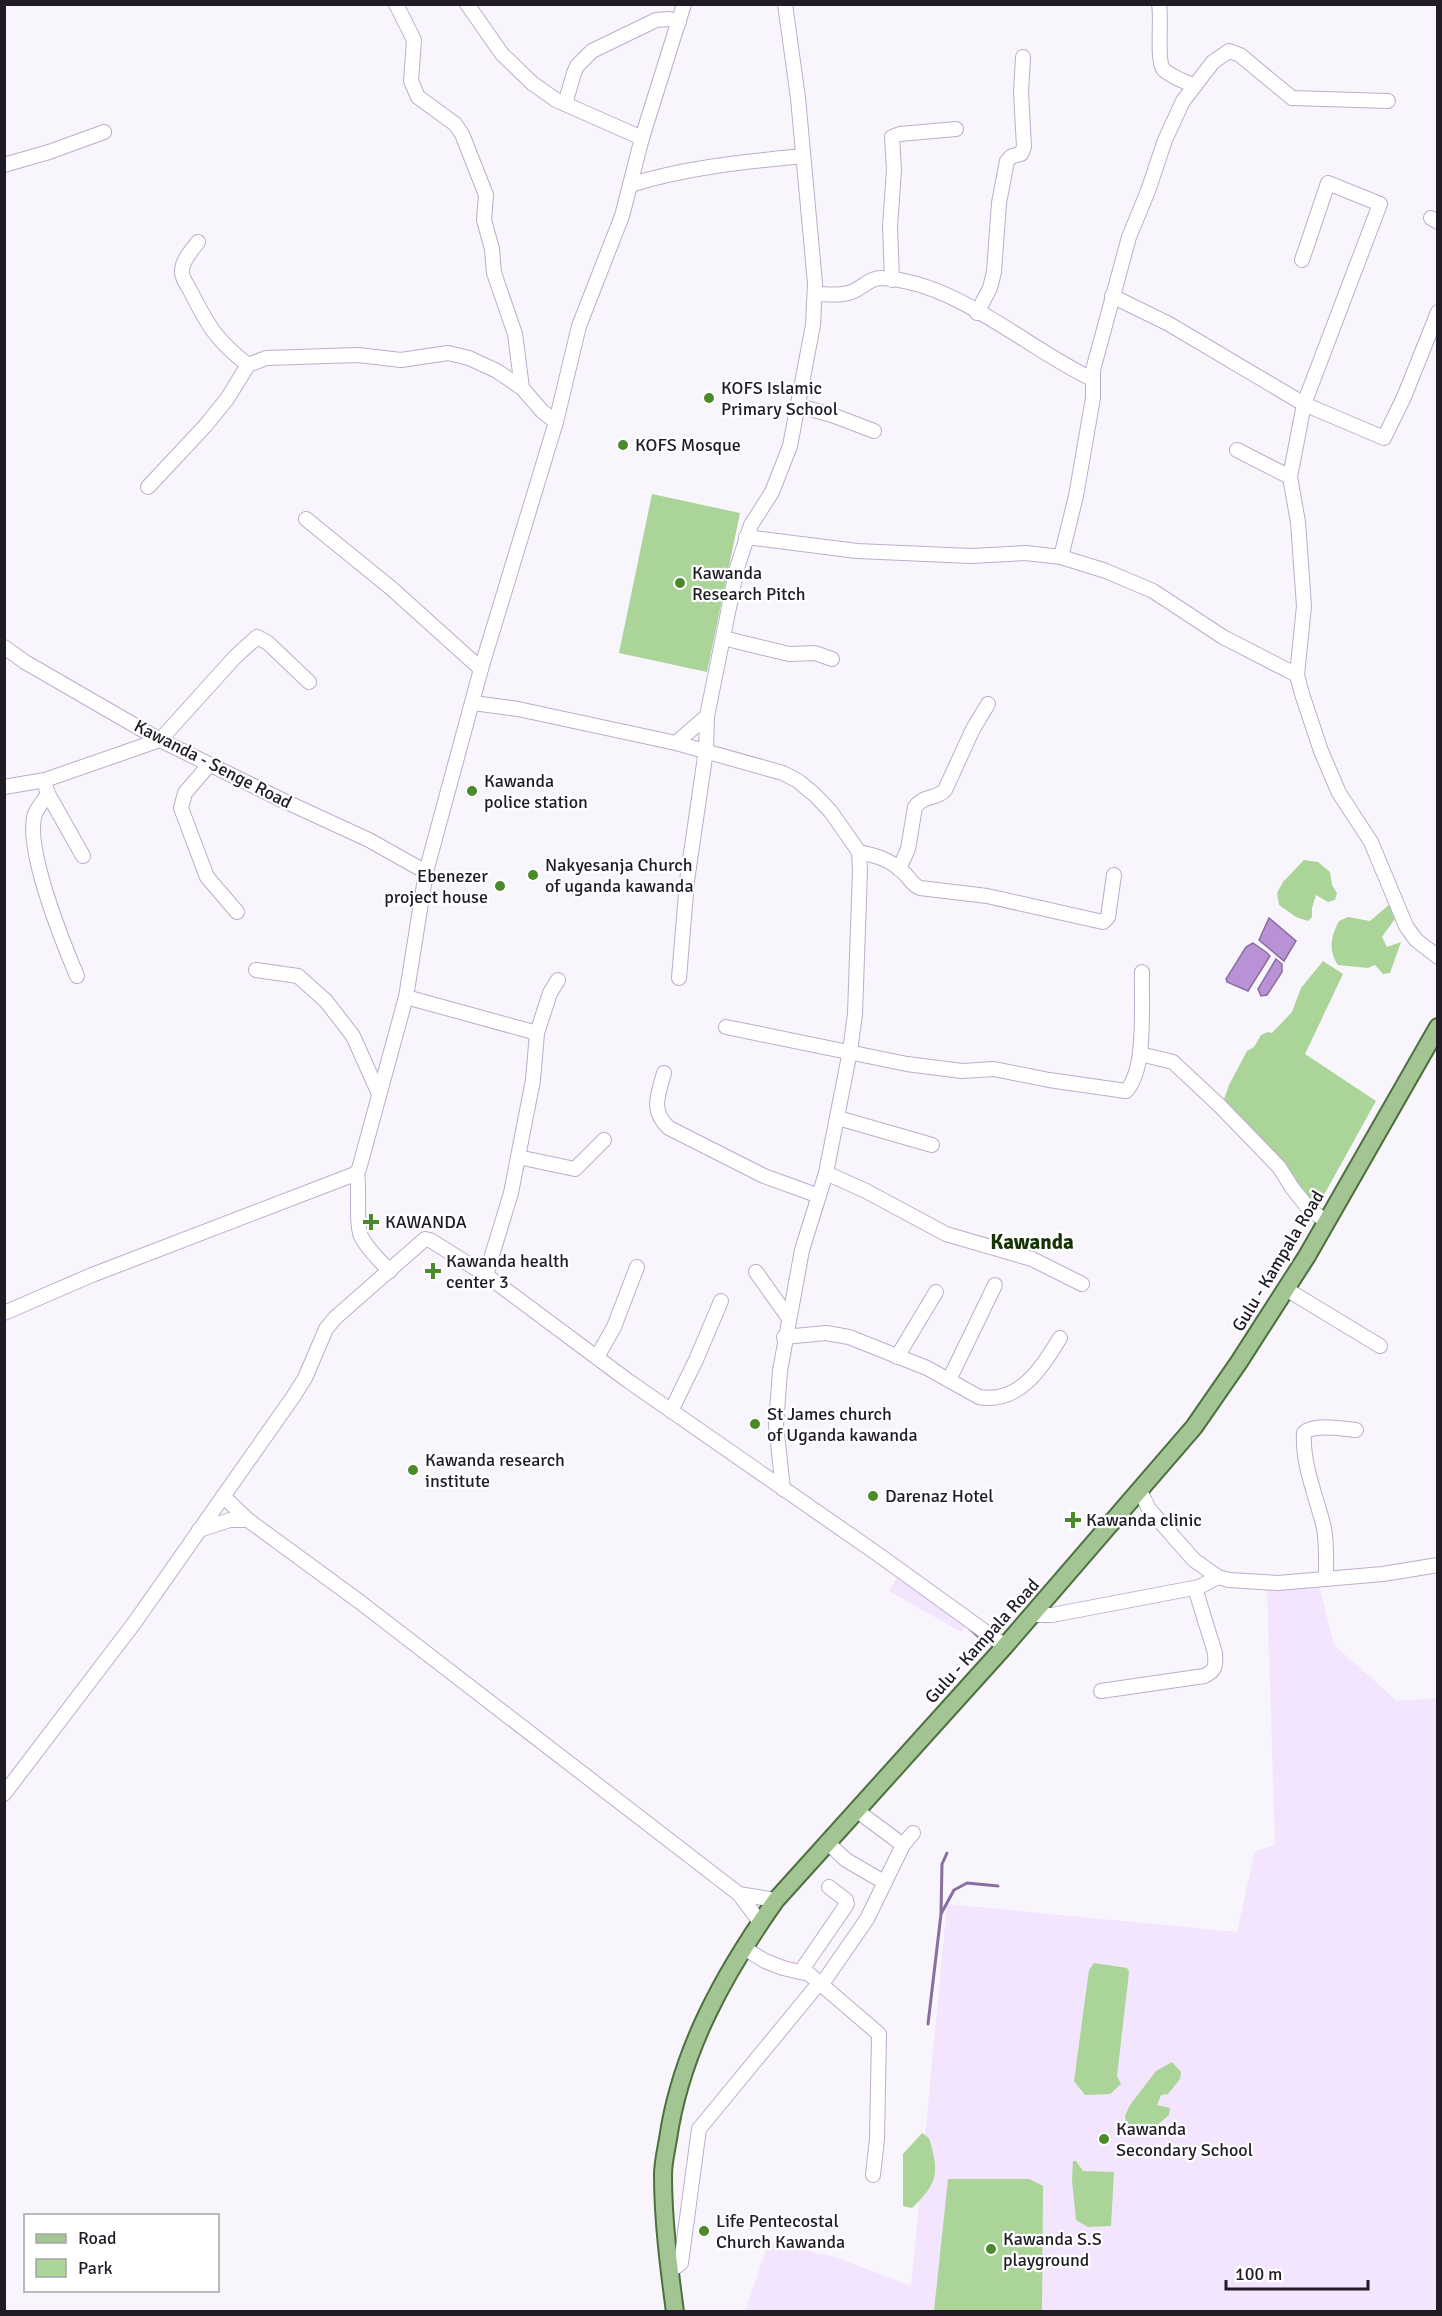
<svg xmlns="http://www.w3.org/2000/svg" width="1442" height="2316" font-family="Signika,sans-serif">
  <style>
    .built { fill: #f2e5fd }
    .green { fill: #aad498 }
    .water { fill: #b892d4; stroke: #8b6ea0; stroke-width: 1.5 }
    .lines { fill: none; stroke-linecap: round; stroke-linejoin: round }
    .stream { stroke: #8b6ea0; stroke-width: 3 }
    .minor-casing { stroke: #beaccc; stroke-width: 16 }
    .major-casing { stroke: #4e703f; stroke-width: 20 }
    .minor { stroke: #fff; stroke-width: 14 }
    .major { stroke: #a3c594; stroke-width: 16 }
    .poi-dot { fill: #4b8a2a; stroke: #fff; stroke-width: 2 }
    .labels { text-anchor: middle; stroke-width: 4.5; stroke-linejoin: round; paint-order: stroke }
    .poi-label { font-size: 18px; fill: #211b26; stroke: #fff; text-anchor: start }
    .street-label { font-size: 18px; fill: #211b26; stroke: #fff }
    .quarter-label { font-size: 21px; font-weight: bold; fill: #173405; stroke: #fff }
  </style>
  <rect width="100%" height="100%" fill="#f9f5fc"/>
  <!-- built -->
  <g class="built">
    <path d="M 898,1577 L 967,1624 L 961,1632 L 889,1591 Z"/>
    <path d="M 1319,1585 L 1334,1645 L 1397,1701 L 1437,1698 L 1437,2311 L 745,2312 L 769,2241 L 838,2258 L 911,2286 L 947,1904 L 1237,1932 L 1255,1851 L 1275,1845 L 1267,1590 Z"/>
  </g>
  <!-- green -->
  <g class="green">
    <path d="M 652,494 L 740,513 L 707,672 L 619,653 Z"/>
    <path d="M 1304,860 L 1318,862 L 1330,872 L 1332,885 L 1337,893 L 1335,900 L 1328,902 L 1316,895 L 1312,908 L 1312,917 L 1308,921 L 1296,917 L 1279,905 L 1277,893 L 1283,882 Z"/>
    <path d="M 1390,904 L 1397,916 L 1382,937 L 1387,947 L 1401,942 L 1390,973 L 1383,974 L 1375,965 L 1368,968 L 1338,965 C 1328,950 1331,936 1339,921 L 1348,917 L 1370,921 Z"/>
    <path d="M 1323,961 L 1343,974 L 1305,1054 L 1376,1101 L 1315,1211 L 1222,1105 L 1229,1085 L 1247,1051 L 1254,1047 L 1261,1035 L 1268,1032 L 1272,1033 L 1292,1012 L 1301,988 Z"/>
    <path d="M 1094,1963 L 1127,1968 L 1129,1972 L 1117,2076 L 1121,2084 L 1110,2094 L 1085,2095 L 1074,2081 L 1089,1970 Z"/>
    <path d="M 1172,2062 L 1181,2072 L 1180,2079 L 1168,2094 L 1161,2095 L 1157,2105 L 1170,2108 L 1169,2115 L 1146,2135 L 1127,2131 L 1125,2116 L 1130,2105 L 1156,2071 Z"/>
    <path d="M 922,2133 L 929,2138 C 939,2172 939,2182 912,2208 L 903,2206 L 903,2154 Z"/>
    <path d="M 1073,2161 L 1076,2161 L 1083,2171 L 1114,2172 L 1111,2226 L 1088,2227 L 1076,2220 L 1072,2180 Z"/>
    <path d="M 948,2179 L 1029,2179 L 1043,2186 L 1042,2311 L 934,2311 Z"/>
  </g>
  <!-- water -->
  <g class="water">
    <path d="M 1269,918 L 1296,941 L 1284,961 L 1259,940 Z"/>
    <path d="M 1253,943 L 1266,952 L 1270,956 L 1248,991 L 1227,982 L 1226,979 L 1246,947 Z"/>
    <path d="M 1276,959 L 1282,964 L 1282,972 L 1267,995 L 1261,996 L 1258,989 Z"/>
  </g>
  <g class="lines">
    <!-- stream -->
    <g class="stream">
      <path d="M 970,1629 L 982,1640 L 985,1648"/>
      <path d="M 941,1913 L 942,1864 L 947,1853"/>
      <path d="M 928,2024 L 941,1914 L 954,1890 L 967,1883 L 998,1886"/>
    </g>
    <!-- minor casing -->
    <g class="minor-casing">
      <g id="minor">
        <path d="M 396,4 L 414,40 L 411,81 L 418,97 L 455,124 L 462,134 L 486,195 L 484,220 L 492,249 L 494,273 L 515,334 L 522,388"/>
        <path d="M 467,4 L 502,54 L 532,83 L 556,100 L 642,138"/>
        <path d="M 1159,4 C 1162,19 1156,62 1164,70 C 1172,77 1184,81 1194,86"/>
        <path d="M 565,104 L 574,73 L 577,66 L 592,51 L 656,20 L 669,19 L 679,22"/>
        <path d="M 4,165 L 49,152 L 104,132"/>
        <path d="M 630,185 C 687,167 744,162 803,156"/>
        <path d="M 1431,218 L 1438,222"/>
        <path d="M 198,242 C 192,250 183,259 182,270 C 181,277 188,286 191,292 C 208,326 217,341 248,365"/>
        <path d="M 892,280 L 890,227 L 894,170 L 892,137 L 900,134 L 956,129"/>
        <path d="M 816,294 C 826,294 838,296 848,293 C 860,291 868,278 881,278 C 956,281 1026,348 1092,379"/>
        <path d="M 1112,296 L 1169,324 L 1304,404 L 1384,438 L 1404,397 L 1438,312"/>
        <path d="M 977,313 L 990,288 L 994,272 L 999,203 L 1007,161 L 1012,156 L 1021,154 L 1024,147 L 1021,92 L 1023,57"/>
        <path d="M 799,406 L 832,415 L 874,431"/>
        <path d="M 1237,450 L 1290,477 L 1298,522 L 1304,606 L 1297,675 L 1302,694 L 1321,751 L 1339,793 L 1371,842 L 1406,926 L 1416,940 L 1438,957"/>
        <path d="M 1290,477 L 1304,404 L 1380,204 L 1328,183 L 1302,260"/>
        <path d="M 148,487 L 206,425 L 227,399 L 248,365 L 266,358 L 358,355 L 401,360 L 448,353 L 469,358 L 497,371 L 522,388 L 542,411 L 556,422"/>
        <path d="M 306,519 L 391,588 L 481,669"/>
        <path d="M 746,537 L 857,551 L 971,556 L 1026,553 L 1061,557 L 1106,571 L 1153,591 L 1223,637 L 1297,675"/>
        <path d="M 1061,557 L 1076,496 L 1093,398 L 1093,370 L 1129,237 L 1148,191 L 1165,140 L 1183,101 L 1213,62 L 1229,51 L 1240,55 L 1292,98 L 1388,101"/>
        <path d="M 723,638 L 789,654 L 815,653 L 832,659"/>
        <path d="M 4,647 L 25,662 L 160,740 L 280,799 L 369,840 L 426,872"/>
        <path d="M 473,703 L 518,709 L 676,743 L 783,773 L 798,781 L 815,795 L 831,812 L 859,852 L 860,870 L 855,1014 L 850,1051 L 826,1173 L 802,1250 L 780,1371 L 776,1425 L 783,1489"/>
        <path d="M 676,743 L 707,716"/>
        <path d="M 209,765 L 185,793 L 181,808 L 207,877 L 237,912"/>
        <path d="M 4,787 L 45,780 L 160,740 L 235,657 L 257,637 L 268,643 L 309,682"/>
        <path d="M 46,788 L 48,794 L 83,856"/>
        <path d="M 48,794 C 44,800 38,807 35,814 C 24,847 63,943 77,976"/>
        <path d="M 859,852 C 877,856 889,859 903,872 C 909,877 912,885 920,888 L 987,896 L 1103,922 L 1108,917 L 1114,875"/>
        <path d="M 899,869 L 908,849 L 915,807 C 925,794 936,800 945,790 L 973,729 L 988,704"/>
        <path d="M 256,970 L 298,976 L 326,1001 L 353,1036 L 379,1094"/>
        <path d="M 679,978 L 687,881 L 706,750 L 707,716 L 737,568 L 751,525 L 772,492 L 790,446 L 813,325 L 815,283 L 798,98 L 785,4"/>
        <path d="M 726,1027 L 907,1064 L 962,1071 L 994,1069 L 1049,1080 L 1126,1091 C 1147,1070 1141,1002 1142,972"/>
        <path d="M 537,1033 L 550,993 L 558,980"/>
        <path d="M 1140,1054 L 1173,1062 L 1220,1106 L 1279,1167 L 1293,1189 L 1310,1210 L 1326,1221"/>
        <path d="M 664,1073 C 658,1095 650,1111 669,1128 L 764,1176 L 819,1196"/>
        <path d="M 838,1118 L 932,1145"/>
        <path d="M 518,1157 L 575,1169 L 604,1140"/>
        <path d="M 357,1172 C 360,1189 355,1227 362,1238 C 369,1251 380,1261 390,1271"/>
        <path d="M 826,1173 L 866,1191 L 946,1234 L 1032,1259 L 1082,1284"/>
        <path d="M 756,1272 L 788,1317"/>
        <path d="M 486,1275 L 511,1193 L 533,1080 L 537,1033 L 406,997 L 426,872 L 481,669 L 556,422 L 579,326 L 622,216 L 642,138 L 684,4"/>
        <path d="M 1286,1289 L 1380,1346"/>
        <path d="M 4,1313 L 92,1275 L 355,1174 L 359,1169 L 406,997"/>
        <path d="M 784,1337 L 826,1333 L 849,1337 L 927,1368 L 979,1397 C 1019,1404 1042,1368 1060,1338"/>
        <path d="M 597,1357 L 614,1327 L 637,1267"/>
        <path d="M 897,1357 L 936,1292"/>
        <path d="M 949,1380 L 995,1285"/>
        <path d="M 671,1411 L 696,1360 L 721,1301"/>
        <path d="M 1140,1491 L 1149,1509 L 1194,1560 L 1218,1577 L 1229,1580 L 1278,1583 L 1383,1574 L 1438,1565"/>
        <path d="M 223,1496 L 248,1520 L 360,1602 L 739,1894 L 760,1922"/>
        <path d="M 199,1530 L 230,1520 L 248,1520"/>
        <path d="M 1326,1579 C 1326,1562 1327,1545 1324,1528 C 1317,1498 1302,1465 1304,1433 C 1314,1423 1342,1429 1356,1430"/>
        <path d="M 1032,1615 L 1052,1615 L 1199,1587 L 1218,1577"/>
        <path d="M 1101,1691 L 1204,1676 C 1216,1671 1216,1665 1215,1653 L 1195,1588"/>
        <path d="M 4,1794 L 135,1622 L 293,1397 L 305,1378 L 326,1329 L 335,1318 L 425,1239 L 430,1240 L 486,1275 L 627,1380 L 879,1555 L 1005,1646"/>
        <path d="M 856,1810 L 903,1845"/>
        <path d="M 827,1842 L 846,1860 L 884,1882"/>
        <path d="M 739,1894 L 776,1900"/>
        <path d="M 744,1948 L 765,1961 L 783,1968 L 809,1974 L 879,2034 L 877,2139 L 873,2175"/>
        <path d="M 801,1971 L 847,1904 L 846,1900 L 829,1887"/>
        <path d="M 822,1984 L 867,1919 L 903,1845 L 913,1833"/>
        <path d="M 670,2271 L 681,2263 L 699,2129 L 820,1982"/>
      </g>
    </g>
    <!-- major casing -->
    <g class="major-casing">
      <path id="major" d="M 675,2312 C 669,2267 663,2220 663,2175 C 663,2163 666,2151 668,2139 C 681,2050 725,1972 776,1900 L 1005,1646 L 1194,1427 L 1239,1362 L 1307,1256 L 1438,1027"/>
    </g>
    <!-- minor -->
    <use href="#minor" class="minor"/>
    <!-- major -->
    <use href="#major" class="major"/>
  </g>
  <!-- markers -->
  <g class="poi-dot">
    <circle cx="709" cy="398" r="6"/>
    <circle cx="623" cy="445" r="6"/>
    <circle cx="680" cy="583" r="6"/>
    <circle cx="472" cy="791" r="6"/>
    <circle cx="533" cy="875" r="6"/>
    <circle cx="500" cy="886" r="6"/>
    <path d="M368 1213h6v6h6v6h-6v6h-6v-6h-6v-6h6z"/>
    <path d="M430 1262h6v6h6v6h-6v6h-6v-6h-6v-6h6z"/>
    <circle cx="755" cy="1424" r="6"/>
    <circle cx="413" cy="1470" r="6"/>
    <circle cx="873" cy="1496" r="6"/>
    <path d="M1070 1511h6v6h6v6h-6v6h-6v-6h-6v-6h6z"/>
    <circle cx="1104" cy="2139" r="6"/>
    <circle cx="704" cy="2231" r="6"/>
    <circle cx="991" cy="2249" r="6"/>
  </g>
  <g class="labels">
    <!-- poi labels -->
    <g class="poi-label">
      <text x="721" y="394">KOFS Islamic<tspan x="721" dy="21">Primary School</tspan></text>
      <text x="635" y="451">KOFS Mosque</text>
      <text x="692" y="579">Kawanda<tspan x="692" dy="21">Research Pitch</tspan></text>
      <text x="484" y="787">Kawanda<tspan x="484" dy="21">police station</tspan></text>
      <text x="545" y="871">Nakyesanja Church<tspan x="545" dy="21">of uganda kawanda</tspan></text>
      <text x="488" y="882" text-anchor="end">Ebenezer<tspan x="488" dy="21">project house</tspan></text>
      <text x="385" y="1228">KAWANDA</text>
      <text x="446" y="1267">Kawanda health<tspan x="446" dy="21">center 3</tspan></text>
      <text x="767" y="1420">St James church<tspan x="767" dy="21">of Uganda kawanda</tspan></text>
      <text x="425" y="1466">Kawanda research<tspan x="425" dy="21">institute</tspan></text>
      <text x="885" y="1502">Darenaz Hotel</text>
      <text x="1086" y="1526">Kawanda clinic</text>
      <text x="1116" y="2135">Kawanda<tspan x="1116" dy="21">Secondary School</tspan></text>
      <text x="716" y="2227">Life Pentecostal<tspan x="716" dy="21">Church Kawanda</tspan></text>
      <text x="1003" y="2245">Kawanda S.S<tspan x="1003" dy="21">playground</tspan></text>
    </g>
    <!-- street labels -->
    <g class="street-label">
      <text transform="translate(213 764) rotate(27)" y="6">Kawanda - Senge Road</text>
      <text transform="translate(1278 1261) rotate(-59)" y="6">Gulu - Kampala Road</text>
      <text transform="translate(982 1641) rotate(-48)" y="6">Gulu - Kampala Road</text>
    </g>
    <!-- quarter labels -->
    <g class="quarter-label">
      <text x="1032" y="1249">Kawanda</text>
    </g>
  </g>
  <!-- border -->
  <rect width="1442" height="2316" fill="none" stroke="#211b26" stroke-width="12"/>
  <!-- legend -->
  <rect x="24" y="2214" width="195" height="78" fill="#ffffff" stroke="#a6a4a8" stroke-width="1.5"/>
  <rect x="36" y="2234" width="30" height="9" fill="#a3c594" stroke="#a6a4a8" stroke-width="1.5"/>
  <text x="78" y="2244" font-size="18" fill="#211b26">Road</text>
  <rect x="36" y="2259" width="30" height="18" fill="#aad498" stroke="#a6a4a8" stroke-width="1.5"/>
  <text x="78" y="2274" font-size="18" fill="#211b26">Park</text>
  <!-- scale -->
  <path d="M1226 2280v9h142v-9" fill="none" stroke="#211b26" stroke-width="3"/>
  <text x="1235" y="2280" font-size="18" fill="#211b26" stroke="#ffffff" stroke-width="4.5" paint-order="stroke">100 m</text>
</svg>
